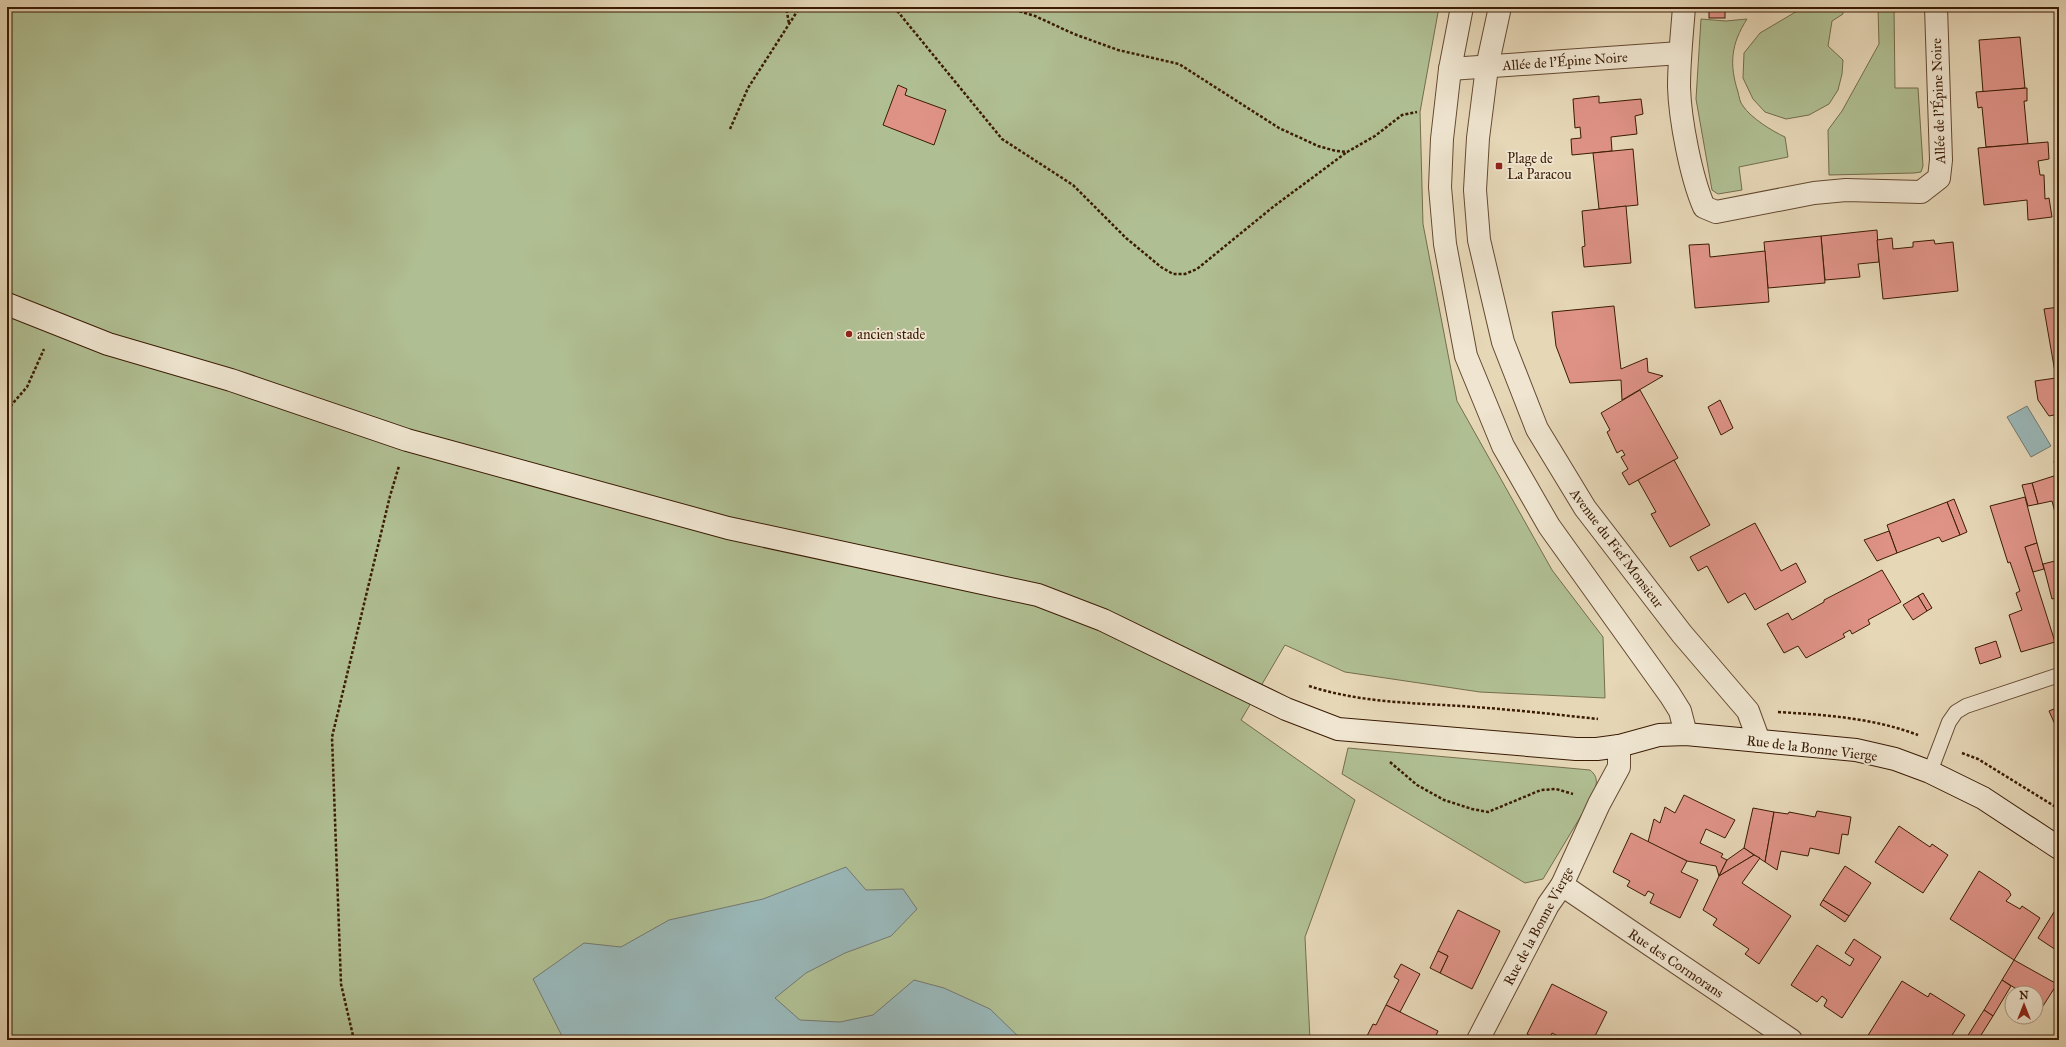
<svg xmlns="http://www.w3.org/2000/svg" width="2066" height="1047" font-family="'IM FELL Great Primer',serif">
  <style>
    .green { fill: #b0bf93; stroke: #756d4c }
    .water { fill: #99b7b8; stroke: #737970 }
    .building { fill: #df9387; stroke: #3a1b04 }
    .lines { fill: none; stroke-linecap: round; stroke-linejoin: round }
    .lane-casing { stroke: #654a31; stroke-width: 16 }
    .street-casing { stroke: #654a31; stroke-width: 24 }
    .secondary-casing { stroke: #3a1b04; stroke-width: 24 }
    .path { stroke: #3a1b04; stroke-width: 2.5; stroke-dasharray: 3 2; stroke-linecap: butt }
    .lane { stroke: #efe5d0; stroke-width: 14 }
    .street { stroke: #efe5d0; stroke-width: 22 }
    .secondary { stroke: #efe5d0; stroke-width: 22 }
    .poi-dot { fill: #8f2418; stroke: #efe5d0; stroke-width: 1.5 }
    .labels { text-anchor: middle; stroke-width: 3.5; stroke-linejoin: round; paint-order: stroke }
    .street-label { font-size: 14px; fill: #3a1b04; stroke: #efe5d0 }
    .poi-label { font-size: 14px; fill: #3a1b04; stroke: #efe5d0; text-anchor: start }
  </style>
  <rect width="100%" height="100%" fill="#e6d7b7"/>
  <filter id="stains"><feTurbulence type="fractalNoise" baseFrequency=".005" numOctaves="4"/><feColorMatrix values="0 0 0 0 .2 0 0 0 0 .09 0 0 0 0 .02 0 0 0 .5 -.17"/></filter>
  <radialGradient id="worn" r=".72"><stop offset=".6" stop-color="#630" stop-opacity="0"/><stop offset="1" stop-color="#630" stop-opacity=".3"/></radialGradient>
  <!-- green -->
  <g class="green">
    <path d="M 7,7 L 1439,7 L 1420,112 L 1423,224 L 1457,401 L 1552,570 L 1603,637 L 1605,698 L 1480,692 L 1345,672 L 1285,645 L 1241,720 L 1355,800 L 1305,937 L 1310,1040 L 7,1040 Z"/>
    <path d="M 1804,7 L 1842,7 L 1843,14 L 1832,21 L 1828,46 L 1843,60 L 1842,74 L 1838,90 L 1829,104 L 1809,115 L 1786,119 L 1765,112 L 1753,99 L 1743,78 L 1744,53 L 1760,33 Z"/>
    <path d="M 1878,7 L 1894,7 L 1895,88 L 1918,88 L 1923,166 L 1921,172 L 1914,173 L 1829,175 L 1828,130 L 1842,111 L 1879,44 Z"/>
    <path d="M 1701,19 L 1726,21 L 1747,19 C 1731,44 1729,64 1738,92 C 1739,96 1740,103 1743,106 C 1751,118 1772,131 1785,137 L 1788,157 L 1739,167 L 1742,190 L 1718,194 L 1712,190 L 1696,99 Z"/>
    <path d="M 1348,748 L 1590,770 C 1600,778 1596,786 1593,796 L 1543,879 L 1525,883 L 1342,774 Z"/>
  </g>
  <!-- water -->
  <g class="water">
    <path d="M 2027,406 L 2051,446 L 2031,457 L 2007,417 Z"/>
    <path d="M 846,867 L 866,890 L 903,889 L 917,909 L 891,936 L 845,953 L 806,973 L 775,998 L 800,1020 L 840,1022 L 873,1015 L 914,980 L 944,988 L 990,1009 L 1022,1040 L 564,1040 L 533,979 L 584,943 L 621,947 L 669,920 L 763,899 Z"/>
  </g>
  <!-- building -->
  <g class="building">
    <rect x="1709" y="7" width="16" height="11"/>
    <path d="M 2020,37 L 2025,88 L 1983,92 L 1979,40 Z"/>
    <path d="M 898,85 L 907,89 L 905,95 L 946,110 L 934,145 L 883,125 Z"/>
    <path d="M 2027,88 L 2027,101 L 2024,101 L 2028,144 L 1986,147 L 1982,107 L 1978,108 L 1976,92 Z"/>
    <path d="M 1599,96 L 1599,103 L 1641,99 L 1643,114 L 1635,116 L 1637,134 L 1611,137 L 1612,151 L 1572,155 L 1571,139 L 1581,138 L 1580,127 L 1575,128 L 1573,99 Z"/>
    <path d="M 2048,142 L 2049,159 L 2038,161 L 2040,175 L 2044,175 L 2045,199 L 2049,198 L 2052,217 L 2028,220 L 2027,200 L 1984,205 L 1978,148 Z"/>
    <path d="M 1633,149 L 1638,205 L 1599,209 L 1593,153 Z"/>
    <path d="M 1626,206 L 1631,263 L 1584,267 L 1582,247 L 1585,246 L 1582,211 Z"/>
    <path d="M 1877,230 L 1879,262 L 1858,264 L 1860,277 L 1825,280 L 1821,236 Z"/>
    <path d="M 1821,236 L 1825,283 L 1768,288 L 1764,242 Z"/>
    <path d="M 1892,238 L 1893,249 L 1913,247 L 1913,242 L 1934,240 L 1935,244 L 1953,242 L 1958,291 L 1883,299 L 1877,240 Z"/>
    <path d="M 1709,244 L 1710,257 L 1765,251 L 1769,302 L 1695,308 L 1689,245 Z"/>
    <path d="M 1614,306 L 1621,369 L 1647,358 L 1648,372 L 1663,376 L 1622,400 L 1621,380 L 1570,383 L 1556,346 L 1552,312 Z"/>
    <path d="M 2059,307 L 2059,378 L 2056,378 L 2044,309 Z"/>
    <path d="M 2056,378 L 2059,378 L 2059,414 L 2049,416 L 2038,400 L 2035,381 Z"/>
    <path d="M 1640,390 L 1678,458 L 1629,485 L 1622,473 L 1628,469 L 1621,457 L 1625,455 L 1622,450 L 1617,453 L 1607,432 L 1610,430 L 1601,413 Z"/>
    <path d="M 1720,400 L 1733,428 L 1721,435 L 1708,407 Z"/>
    <path d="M 2059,459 L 2059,515 L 2056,516 L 2052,501 L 2038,504 L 2032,483 L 2057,475 L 2054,461 Z"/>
    <path d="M 1674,460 L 1710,525 L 1670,547 L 1651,514 L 1656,512 L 1638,480 Z"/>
    <path d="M 2032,483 L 2038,504 L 2028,506 L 2022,485 Z"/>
    <path d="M 2025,497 L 2037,543 L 2025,547 L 2055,642 L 2021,652 L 2009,615 L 2022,610 L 2016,593 L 2020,591 L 2010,562 L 2008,563 L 1990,506 Z"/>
    <path d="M 1954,499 L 1967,532 L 1960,535 L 1947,502 Z"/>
    <path d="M 1947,502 L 1960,535 L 1942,542 L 1939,537 L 1897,553 L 1887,525 Z"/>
    <path d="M 1755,523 L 1781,571 L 1796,563 L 1806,582 L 1755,610 L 1745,593 L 1728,603 L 1707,566 L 1698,571 L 1690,557 Z"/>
    <path d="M 1889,531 L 1897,553 L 1877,561 L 1864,540 Z"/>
    <path d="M 2037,543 L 2044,569 L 2033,572 L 2025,547 Z"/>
    <path d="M 2059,560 L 2059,597 L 2052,599 L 2043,564 Z"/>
    <path d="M 1882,570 L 1901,602 L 1868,620 L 1870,624 L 1852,634 L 1850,630 L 1843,634 L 1845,637 L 1806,658 L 1798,646 L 1784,653 L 1767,624 L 1788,613 L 1792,620 L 1824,602 L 1824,600 Z"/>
    <path d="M 1923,593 L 1932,608 L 1927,611 L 1918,596 Z"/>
    <path d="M 1918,596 L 1927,611 L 1913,620 L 1903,605 Z"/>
    <path d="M 1996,641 L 2001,657 L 1980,664 L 1975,648 Z"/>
    <path d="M 2059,707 L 2059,728 L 2057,729 L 2049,711 Z"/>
    <path d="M 1684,795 L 1735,820 L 1725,838 L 1706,829 L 1700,843 L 1723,854 L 1721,857 L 1727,860 L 1719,876 L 1716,866 L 1687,861 L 1648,842 L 1654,819 L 1660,823 L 1665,807 L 1675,813 Z"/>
    <path d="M 1753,808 L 1774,812 L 1765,862 L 1744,848 Z"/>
    <path d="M 1817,811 L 1851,817 L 1848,835 L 1842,834 L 1839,854 L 1810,848 L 1808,856 L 1781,851 L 1777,870 L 1765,862 L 1774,812 L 1788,814 L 1789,812 L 1815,817 Z"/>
    <path d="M 1899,826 L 1930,847 L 1932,844 L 1948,855 L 1923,893 L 1875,862 Z"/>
    <path d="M 1631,833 L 1687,861 L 1681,872 L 1698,880 L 1680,918 L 1650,903 L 1654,894 L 1648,891 L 1645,896 L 1627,886 L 1630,881 L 1613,872 Z"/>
    <path d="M 1744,848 L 1754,855 L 1719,876 L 1727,860 Z"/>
    <path d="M 1754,855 L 1760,858 L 1742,883 L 1791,916 L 1759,964 L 1745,954 L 1749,949 L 1713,925 L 1717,919 L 1703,910 L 1719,876 Z"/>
    <path d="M 1845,866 L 1871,883 L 1849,916 L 1823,900 Z"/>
    <path d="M 1979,871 L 2009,891 L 2011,895 L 2006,901 L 2020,909 L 2022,906 L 2040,918 L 2014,960 L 1950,919 Z"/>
    <path d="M 1823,900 L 1849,916 L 1845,922 L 1820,905 Z"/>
    <path d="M 2059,904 L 2059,952 L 2038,938 Z"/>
    <path d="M 1458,910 L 1500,931 L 1472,989 L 1440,973 L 1448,956 L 1438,951 Z"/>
    <path d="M 1854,939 L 1881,957 L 1842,1018 L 1824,1006 L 1827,1000 L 1822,996 L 1817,1002 L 1791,985 L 1817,945 L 1850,966 L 1854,959 L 1845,953 Z"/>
    <path d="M 1438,951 L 1448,956 L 1440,973 L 1430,968 Z"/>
    <path d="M 2014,960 L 2057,984 L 2043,1006 L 2036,1001 L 2036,993 L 2023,993 L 2002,980 Z"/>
    <path d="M 1401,964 L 1420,974 L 1400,1012 L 1386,1005 L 1399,980 L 1394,977 Z"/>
    <path d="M 2002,980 L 2011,986 L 1993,1016 L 1984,1010 Z"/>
    <path d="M 1902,981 L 1928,997 L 1930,993 L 1965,1015 L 1949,1040 L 1872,1040 L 1867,1037 Z"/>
    <path d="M 1552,984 L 1607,1012 L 1593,1040 L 1566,1040 L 1552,1033 L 1549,1040 L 1539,1040 L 1527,1034 Z"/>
    <path d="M 1386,1005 L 1438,1031 L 1434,1040 L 1365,1040 L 1373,1024 L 1376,1025 Z"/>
    <path d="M 1984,1010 L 1993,1016 L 1978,1040 L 1965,1040 Z"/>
  </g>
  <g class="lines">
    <!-- lane casing -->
    <g class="lane-casing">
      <path id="lane" d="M 1930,772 L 1949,722 L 1956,712 L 1966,706 L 2059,675"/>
    </g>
    <!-- street casing -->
    <g class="street-casing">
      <g id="street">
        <path d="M 1462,7 L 1450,69 L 1442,139 L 1440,187 L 1445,244 L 1466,356 L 1503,446 L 1549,526 L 1670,695 L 1680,711 L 1686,734"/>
        <path d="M 1500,7 L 1487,67 L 1478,138 L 1475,190 L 1479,240 L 1503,342 L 1537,429 L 1585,508 L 1682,634 L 1748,711 L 1759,741"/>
        <path d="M 1684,7 C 1682,34 1679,60 1679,87 C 1680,120 1691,177 1704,207 L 1716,212 L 1814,193 L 1846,190 L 1921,192 L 1939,178 L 1941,160 L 1936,7"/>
        <path d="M 1450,69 L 1680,53"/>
        <path d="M 1562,885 L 1791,1040"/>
        <path d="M 1478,1040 L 1548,905 L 1562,885 L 1599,804 L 1619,767 L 1619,746"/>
      </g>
    </g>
    <!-- secondary casing -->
    <g class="secondary-casing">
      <path id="secondary" d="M 7,304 L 108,344 L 231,380 L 407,440 L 728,528 L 1038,595 L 1103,620 L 1286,709 L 1338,729 L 1576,749 L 1597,749 L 1619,746 L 1659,735 L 1686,734 L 1856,750 L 1895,759 L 1930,772 L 1983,798 L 2059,848"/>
    </g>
    <!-- path -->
    <g class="path">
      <path d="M 782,7 L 787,12 L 789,24"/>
      <path d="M 894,7 L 1002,139 L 1073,185 L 1126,238 L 1161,267 L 1173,274 L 1185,274 L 1197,269 L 1273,207 L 1347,152"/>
      <path d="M 1005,7 L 1035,16 L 1074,34 L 1118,50 L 1179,64 L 1279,128 L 1318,146 L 1336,151 L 1347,152 L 1375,136 L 1402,115 L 1417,112"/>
      <path d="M 730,129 L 748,88 L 800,7"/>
      <path d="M 7,430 L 7,410 L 27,387 L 44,349"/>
      <path d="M 1309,686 C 1358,702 1410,703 1461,706 C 1506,709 1552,714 1598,719"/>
      <path d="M 1778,712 C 1827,715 1873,718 1918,735"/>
      <path d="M 1962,753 L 1978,759 L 2059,809"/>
      <path d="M 1390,762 L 1417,785 L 1444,800 L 1472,809 L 1488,812 L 1541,790 L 1556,789 L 1573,794"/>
      <path d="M 354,1040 L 341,984 L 332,737 L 390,496 L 399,466"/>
    </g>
    <!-- lane -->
    <use href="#lane" class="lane"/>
    <!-- street -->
    <use href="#street" class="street"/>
    <!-- secondary -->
    <use href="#secondary" class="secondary"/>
  </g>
  <!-- markers -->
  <g class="poi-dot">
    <rect x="1495" y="162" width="8" height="8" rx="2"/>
    <circle cx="849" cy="334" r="4"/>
  </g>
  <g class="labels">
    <!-- street labels -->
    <g class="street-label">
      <text transform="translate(1565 61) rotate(-4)" y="5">Allée de l'Épine Noire</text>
      <text transform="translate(1938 101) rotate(-92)" y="5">Allée de l'Épine Noire</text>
      <text transform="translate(1617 548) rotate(53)" y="5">Avenue du Fief Monsieur</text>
      <text transform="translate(1812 748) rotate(7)" y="5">Rue de la Bonne Vierge</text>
      <text transform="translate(1538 926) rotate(-62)" y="5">Rue de la Bonne Vierge</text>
      <text transform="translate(1676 963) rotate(34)" y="5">Rue des Cormorans</text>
    </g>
    <!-- poi labels -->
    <g class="poi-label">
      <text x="1507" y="163">Plage de<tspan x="1507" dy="16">La Paracou</tspan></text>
      <text x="857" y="339">ancien stade</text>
    </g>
  </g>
  <!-- margin -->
  <rect width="2066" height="1047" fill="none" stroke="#e6d7b7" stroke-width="24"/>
  <rect x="8" y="8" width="2050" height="1031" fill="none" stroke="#3a1b04" stroke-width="2"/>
  <rect x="12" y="12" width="2042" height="1023" fill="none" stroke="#3a1b04"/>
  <!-- north arrow -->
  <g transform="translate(2024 1005)"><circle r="19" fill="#efe5d0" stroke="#a7947e"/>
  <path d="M0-3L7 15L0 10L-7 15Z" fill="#8f2418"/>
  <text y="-6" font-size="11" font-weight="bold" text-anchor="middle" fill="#3a1b04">N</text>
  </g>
  <rect width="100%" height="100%" filter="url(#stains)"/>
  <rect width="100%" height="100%" fill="url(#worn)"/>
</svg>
